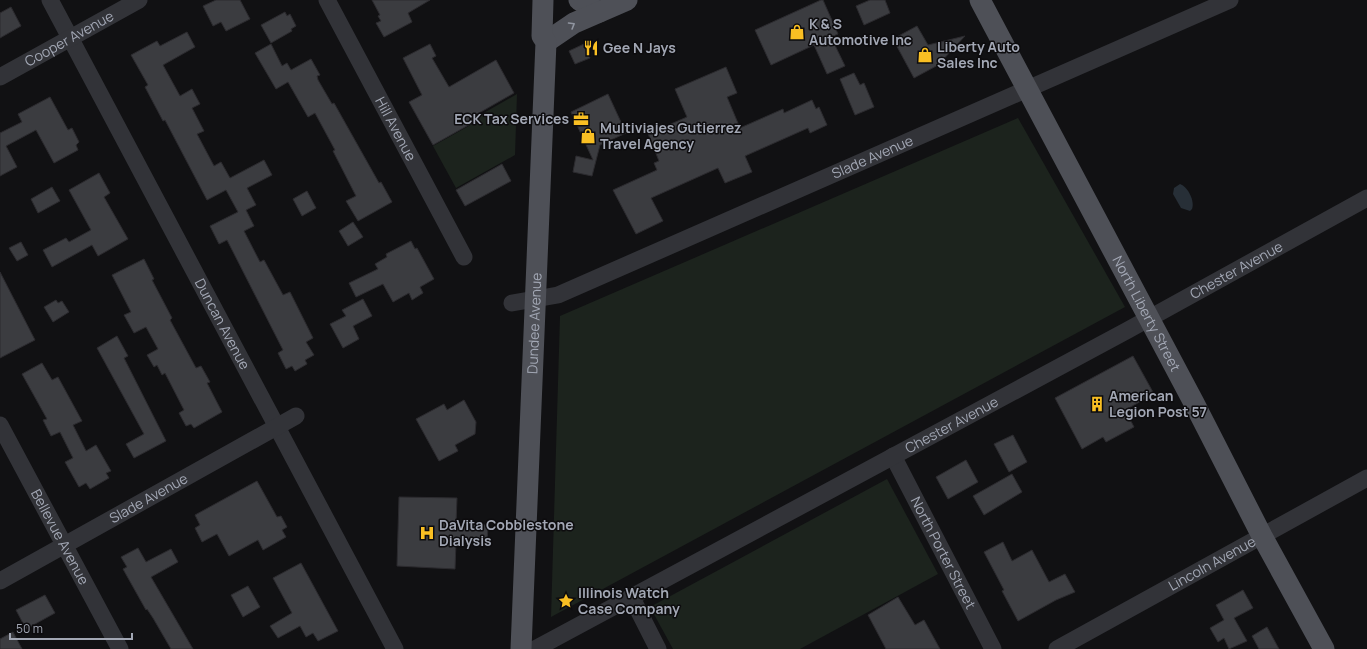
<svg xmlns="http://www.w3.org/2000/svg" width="1367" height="649" font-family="Manrope,sans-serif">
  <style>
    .green { fill: #1c231d }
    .water { fill: #272f37 }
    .building { fill: #3b3c40; stroke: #2c2b2f }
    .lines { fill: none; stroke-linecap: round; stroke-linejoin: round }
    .minor { stroke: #323338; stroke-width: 17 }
    .major { stroke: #4e5057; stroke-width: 21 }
    .oneway { stroke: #9196a1 }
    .labels { text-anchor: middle; stroke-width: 3; stroke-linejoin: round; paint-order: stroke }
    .poi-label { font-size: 14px; font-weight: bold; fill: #a2a7b4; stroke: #0d0c0e; text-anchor: start }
    .street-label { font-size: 14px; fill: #a2a7b4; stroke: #0d0c0e }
  </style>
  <rect width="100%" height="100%" fill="#111113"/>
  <!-- green -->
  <g class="green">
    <path d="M 517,94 L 515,155 L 456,188 L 433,146 L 476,122 L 475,118 Z"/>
    <path d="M 1018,118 L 1125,307 L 551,617 L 560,316 Z"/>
    <path d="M 887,479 L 938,574 L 800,649 L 673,649 L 650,607 Z"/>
  </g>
  <!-- water -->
  <path class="water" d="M 1180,184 C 1188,187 1195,201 1192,209 L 1190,211 L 1181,208 L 1173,194 L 1174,188 Z"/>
  <!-- building -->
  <g class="building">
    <path d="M 216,0 L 240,0 L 250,19 L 226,31 L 221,22 L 213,26 L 203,6 Z"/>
    <path d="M 372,0 L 430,0 L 408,13 L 412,22 L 384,37 L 376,23 L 381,21 L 378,16 L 380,15 Z"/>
    <path d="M 821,0 L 823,0 L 838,34 L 831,37 L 845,66 L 827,74 L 814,45 L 771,65 L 755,30 Z"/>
    <path d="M 870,0 L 885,0 L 890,13 L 864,25 L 856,6 Z"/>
    <path d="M 11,7 L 21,26 L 0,38 L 0,13 Z"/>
    <path d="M 285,12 L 287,16 L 290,14 L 296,26 L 291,29 L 292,31 L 271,43 L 261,25 Z"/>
    <path d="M 917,26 L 928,45 L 965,36 L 938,65 L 914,78 L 893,39 Z"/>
    <path d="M 187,32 L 195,47 L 163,65 L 180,96 L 192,89 L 200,104 L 192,108 L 204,131 L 197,134 L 214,166 L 221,162 L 230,178 L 264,160 L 272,175 L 247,188 L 256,205 L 246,210 L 254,226 L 244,231 L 260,262 L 264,260 L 283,295 L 290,292 L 313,338 L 306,342 L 314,355 L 305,360 L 307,364 L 295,371 L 292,366 L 286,369 L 278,353 L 283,350 L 227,240 L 219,244 L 210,226 L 238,212 L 226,190 L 207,200 L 165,120 L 163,121 L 145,87 L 148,85 L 131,55 L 157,41 L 160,46 Z"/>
    <path d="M 271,44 L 282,66 L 287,63 L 291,70 L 311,59 L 320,75 L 317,76 L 318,80 L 332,104 L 334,103 L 379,183 L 381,182 L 392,202 L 358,221 L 346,201 L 356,196 L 333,151 L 335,150 L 315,113 L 308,117 L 288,82 L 276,89 L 255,53 Z"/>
    <path d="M 430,44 L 436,56 L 432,58 L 449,87 L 496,60 L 514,93 L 472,117 L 474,122 L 433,145 L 409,102 L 422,95 L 403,58 Z"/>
    <path d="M 584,44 L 590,58 L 575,64 L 569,51 Z"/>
    <path d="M 726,67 L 737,93 L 727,97 L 740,128 L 783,109 L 784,113 L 812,100 L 816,109 L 819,107 L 827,125 L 810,133 L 808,128 L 745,156 L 752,172 L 725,183 L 718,168 L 651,198 L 663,221 L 636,234 L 613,190 L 657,170 L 654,163 L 659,161 L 647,131 L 662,124 L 664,127 L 687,117 L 675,89 Z"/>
    <path d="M 854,73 L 860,85 L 864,83 L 874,107 L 855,115 L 840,79 Z"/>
    <path d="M 608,94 L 626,133 L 600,145 L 592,176 L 573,172 L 576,156 L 593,160 L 571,112 Z"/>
    <path d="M 50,97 L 68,130 L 72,128 L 79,142 L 76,145 L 78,150 L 54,163 L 36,130 L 6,146 L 17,167 L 0,176 L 0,133 L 22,122 L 18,114 Z"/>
    <path d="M 502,164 L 511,181 L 465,206 L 456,190 Z"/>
    <path d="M 99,173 L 110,193 L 104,197 L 128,239 L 98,256 L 92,245 L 52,267 L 43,250 L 66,238 L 69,242 L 91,230 L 69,190 Z"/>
    <path d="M 52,187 L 60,201 L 38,213 L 31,199 Z"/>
    <path d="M 307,191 L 316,208 L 302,216 L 293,199 Z"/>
    <path d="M 353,222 L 363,237 L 348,246 L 339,231 Z"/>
    <path d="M 411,241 L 415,249 L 417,248 L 434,279 L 420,287 L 423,293 L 412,300 L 409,293 L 393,302 L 383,284 L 356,297 L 349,283 L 378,269 L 375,264 L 387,257 L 386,254 Z"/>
    <path d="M 21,242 L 28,255 L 17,261 L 9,248 Z"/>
    <path d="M 144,259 L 154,279 L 152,280 L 172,318 L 170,320 L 196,368 L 201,366 L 210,382 L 207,383 L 222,412 L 194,428 L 191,424 L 186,426 L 179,413 L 184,410 L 165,373 L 162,375 L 157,365 L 154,367 L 147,355 L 158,349 L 146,327 L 134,333 L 124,315 L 131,312 L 112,275 Z"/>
    <path d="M 0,272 L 35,340 L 0,358 Z"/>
    <path d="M 363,299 L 372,316 L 353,326 L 359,339 L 343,348 L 330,324 L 346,316 L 342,310 Z"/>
    <path d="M 56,300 L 58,303 L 62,301 L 69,312 L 53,322 L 44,307 Z"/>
    <path d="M 117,336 L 128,356 L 124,358 L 166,441 L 134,458 L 126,444 L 144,434 L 97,348 Z"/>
    <path d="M 1133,356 L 1154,394 L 1125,410 L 1134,427 L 1106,442 L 1103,437 L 1082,449 L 1055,398 Z"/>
    <path d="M 42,363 L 52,380 L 58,377 L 82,421 L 73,425 L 86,451 L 96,445 L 111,471 L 106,473 L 109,478 L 90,489 L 86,483 L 79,487 L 65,462 L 73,458 L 60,432 L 51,436 L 43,420 L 47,419 L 22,374 Z"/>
    <path d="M 464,400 L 476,422 L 475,434 L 455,445 L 458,451 L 439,461 L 416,419 L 444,404 L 447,410 Z"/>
    <path d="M 1013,435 L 1027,462 L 1009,472 L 994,444 Z"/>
    <path d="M 966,460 L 978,482 L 948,499 L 936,477 Z"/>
    <path d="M 1012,474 L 1022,492 L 984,515 L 973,496 Z"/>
    <path d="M 257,481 L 277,517 L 281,516 L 287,527 L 282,530 L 286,537 L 263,550 L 258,540 L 229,556 L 217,534 L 202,542 L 195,528 L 200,525 L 195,515 Z"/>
    <path d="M 399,497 L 457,498 L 456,524 L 488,525 L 487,543 L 456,542 L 455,569 L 397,566 Z"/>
    <path d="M 1003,542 L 1012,561 L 1032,550 L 1049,582 L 1065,574 L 1075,592 L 1056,600 L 1018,621 L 1002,591 L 1004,590 L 984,552 Z"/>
    <path d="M 138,548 L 146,562 L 171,549 L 178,562 L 151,577 L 193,649 L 171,649 L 153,618 L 147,609 L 146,610 L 123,569 L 127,567 L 121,557 Z"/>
    <path d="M 301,563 L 338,631 L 318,641 L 313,633 L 306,637 L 300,626 L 278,638 L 270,626 L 292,613 L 273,578 Z"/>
    <path d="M 248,586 L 260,607 L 243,617 L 231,595 Z"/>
    <path d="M 1243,590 L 1253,608 L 1234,618 L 1247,641 L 1229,649 L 1224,638 L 1218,642 L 1210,628 L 1224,620 L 1216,605 Z"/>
    <path d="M 45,595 L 55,613 L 26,629 L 16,610 Z"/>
    <path d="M 898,597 L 915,625 L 924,620 L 940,649 L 886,649 L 868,615 Z"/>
    <path d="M 1267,627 L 1279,649 L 1259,649 L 1252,636 Z"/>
    <path d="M 13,632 L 22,649 L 0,649 L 0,639 Z"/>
  </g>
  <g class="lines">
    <!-- minor -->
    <g class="minor">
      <path id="s1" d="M 50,0 L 395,649"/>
      <path id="s2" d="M 327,0 L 464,257"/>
      <path id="s3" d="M 0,77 L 139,0"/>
      <path id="s4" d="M 512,303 L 558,295 L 1230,0"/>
      <path id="s5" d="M 0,425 L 120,649"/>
      <path id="s6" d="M 893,456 L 993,649"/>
      <path id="s7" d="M 0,581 L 296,416"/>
      <path d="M 632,598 L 658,649"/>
      <path id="s8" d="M 535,649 L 1128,330 L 1367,198"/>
      <path id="s9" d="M 1057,649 L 1367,478"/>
    </g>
    <!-- major -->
    <g class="major">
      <path d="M 579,0 L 599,12"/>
      <path id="s10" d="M 980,0 L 1194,403 L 1262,536 L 1324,649"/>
      <path d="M 546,42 L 574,23 L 627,0"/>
      <path id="s11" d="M 521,649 L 546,42 L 542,36 L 543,0"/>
    </g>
  </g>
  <!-- one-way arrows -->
  <defs><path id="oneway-chevron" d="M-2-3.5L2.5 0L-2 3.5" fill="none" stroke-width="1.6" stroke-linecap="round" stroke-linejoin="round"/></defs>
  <use class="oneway" href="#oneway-chevron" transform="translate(572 25) rotate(-31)"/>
  <!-- icons -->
  <defs>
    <g id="shop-bare" transform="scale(1.2)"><path d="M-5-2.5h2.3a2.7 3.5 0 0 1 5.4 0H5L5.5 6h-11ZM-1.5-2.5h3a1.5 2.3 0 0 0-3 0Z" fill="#f9bf23" stroke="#0d0c0e" stroke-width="2.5" paint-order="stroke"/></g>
    <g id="restaurant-bare" transform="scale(1.2)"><path d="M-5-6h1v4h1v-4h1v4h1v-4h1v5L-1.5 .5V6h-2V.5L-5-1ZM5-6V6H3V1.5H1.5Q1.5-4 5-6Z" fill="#f9bf23" stroke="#0d0c0e" stroke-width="2.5" paint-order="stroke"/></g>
    <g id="office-bare" transform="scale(1.2)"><path d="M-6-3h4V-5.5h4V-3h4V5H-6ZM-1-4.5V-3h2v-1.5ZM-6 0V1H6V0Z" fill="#f9bf23" stroke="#0d0c0e" stroke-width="2.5" paint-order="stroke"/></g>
    <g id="building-bare" transform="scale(1.2)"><path d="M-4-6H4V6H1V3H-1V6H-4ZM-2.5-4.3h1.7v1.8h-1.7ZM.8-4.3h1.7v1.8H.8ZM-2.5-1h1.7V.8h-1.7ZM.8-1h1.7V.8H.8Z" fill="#f9bf23" stroke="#0d0c0e" stroke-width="2.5" paint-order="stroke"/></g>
    <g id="hospital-bare" transform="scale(1.2)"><path d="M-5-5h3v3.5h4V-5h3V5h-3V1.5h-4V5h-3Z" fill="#f9bf23" stroke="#0d0c0e" stroke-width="2.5" paint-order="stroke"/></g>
    <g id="sight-bare" transform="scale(1.2)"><path d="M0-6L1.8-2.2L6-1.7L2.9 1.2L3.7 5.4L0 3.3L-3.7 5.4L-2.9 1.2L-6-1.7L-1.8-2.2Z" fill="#f9bf23" stroke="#0d0c0e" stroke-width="2.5" paint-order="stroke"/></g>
  </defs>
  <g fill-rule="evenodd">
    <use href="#shop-bare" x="797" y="32"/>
    <use href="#restaurant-bare" x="591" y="48"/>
    <use href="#shop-bare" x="925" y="55"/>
    <use href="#office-bare" x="581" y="119"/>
    <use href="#shop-bare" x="588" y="136"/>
    <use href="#building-bare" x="1097" y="404"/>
    <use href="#hospital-bare" x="427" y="533"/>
    <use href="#sight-bare" x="566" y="601"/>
  </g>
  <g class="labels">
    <!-- poi labels -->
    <g class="poi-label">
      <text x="809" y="29">K &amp; S<tspan x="809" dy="16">Automotive Inc</tspan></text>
      <text x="937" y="52">Liberty Auto<tspan x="937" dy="16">Sales Inc</tspan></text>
      <text x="603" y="53">Gee N Jays</text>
      <text x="569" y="124" text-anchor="end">ECK Tax Services</text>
      <text x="600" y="133">Multiviajes Gutierrez<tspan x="600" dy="16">Travel Agency</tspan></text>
      <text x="1109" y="401">American<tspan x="1109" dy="16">Legion Post 57</tspan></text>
      <text x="439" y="530">DaVita Cobblestone<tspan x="439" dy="16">Dialysis</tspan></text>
      <text x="578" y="598">Illinois Watch<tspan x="578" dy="16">Case Company</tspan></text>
    </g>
    <!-- street labels -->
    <g class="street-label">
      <text dy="5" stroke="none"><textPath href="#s3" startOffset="79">Cooper Avenue</textPath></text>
      <text dy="5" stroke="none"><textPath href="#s2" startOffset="146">Hill Avenue</textPath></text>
      <text dy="5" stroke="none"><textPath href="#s4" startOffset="390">Slade Avenue</textPath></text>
      <text dy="5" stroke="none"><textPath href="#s8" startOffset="797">Chester Avenue</textPath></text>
      <text dy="5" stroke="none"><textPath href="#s10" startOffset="355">North Liberty Street</textPath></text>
      <text dy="5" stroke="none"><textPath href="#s1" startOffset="367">Duncan Avenue</textPath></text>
      <text dy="5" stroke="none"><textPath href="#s11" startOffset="326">Dundee Avenue</textPath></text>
      <text dy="5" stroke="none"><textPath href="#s8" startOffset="473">Chester Avenue</textPath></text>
      <text dy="5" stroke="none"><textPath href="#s7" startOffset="170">Slade Avenue</textPath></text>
      <text dy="5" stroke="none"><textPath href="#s5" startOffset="127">Bellevue Avenue</textPath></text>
      <text dy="5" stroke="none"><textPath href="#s6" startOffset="109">North Porter Street</textPath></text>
      <text dy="5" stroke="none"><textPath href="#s9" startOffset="177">Lincoln Avenue</textPath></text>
    </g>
  </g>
  <!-- scale -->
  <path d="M10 633v6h122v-6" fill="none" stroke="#a2a7b4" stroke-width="2"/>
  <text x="16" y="633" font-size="12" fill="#a2a7b4" stroke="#0d0c0e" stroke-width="3" paint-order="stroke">50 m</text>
</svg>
